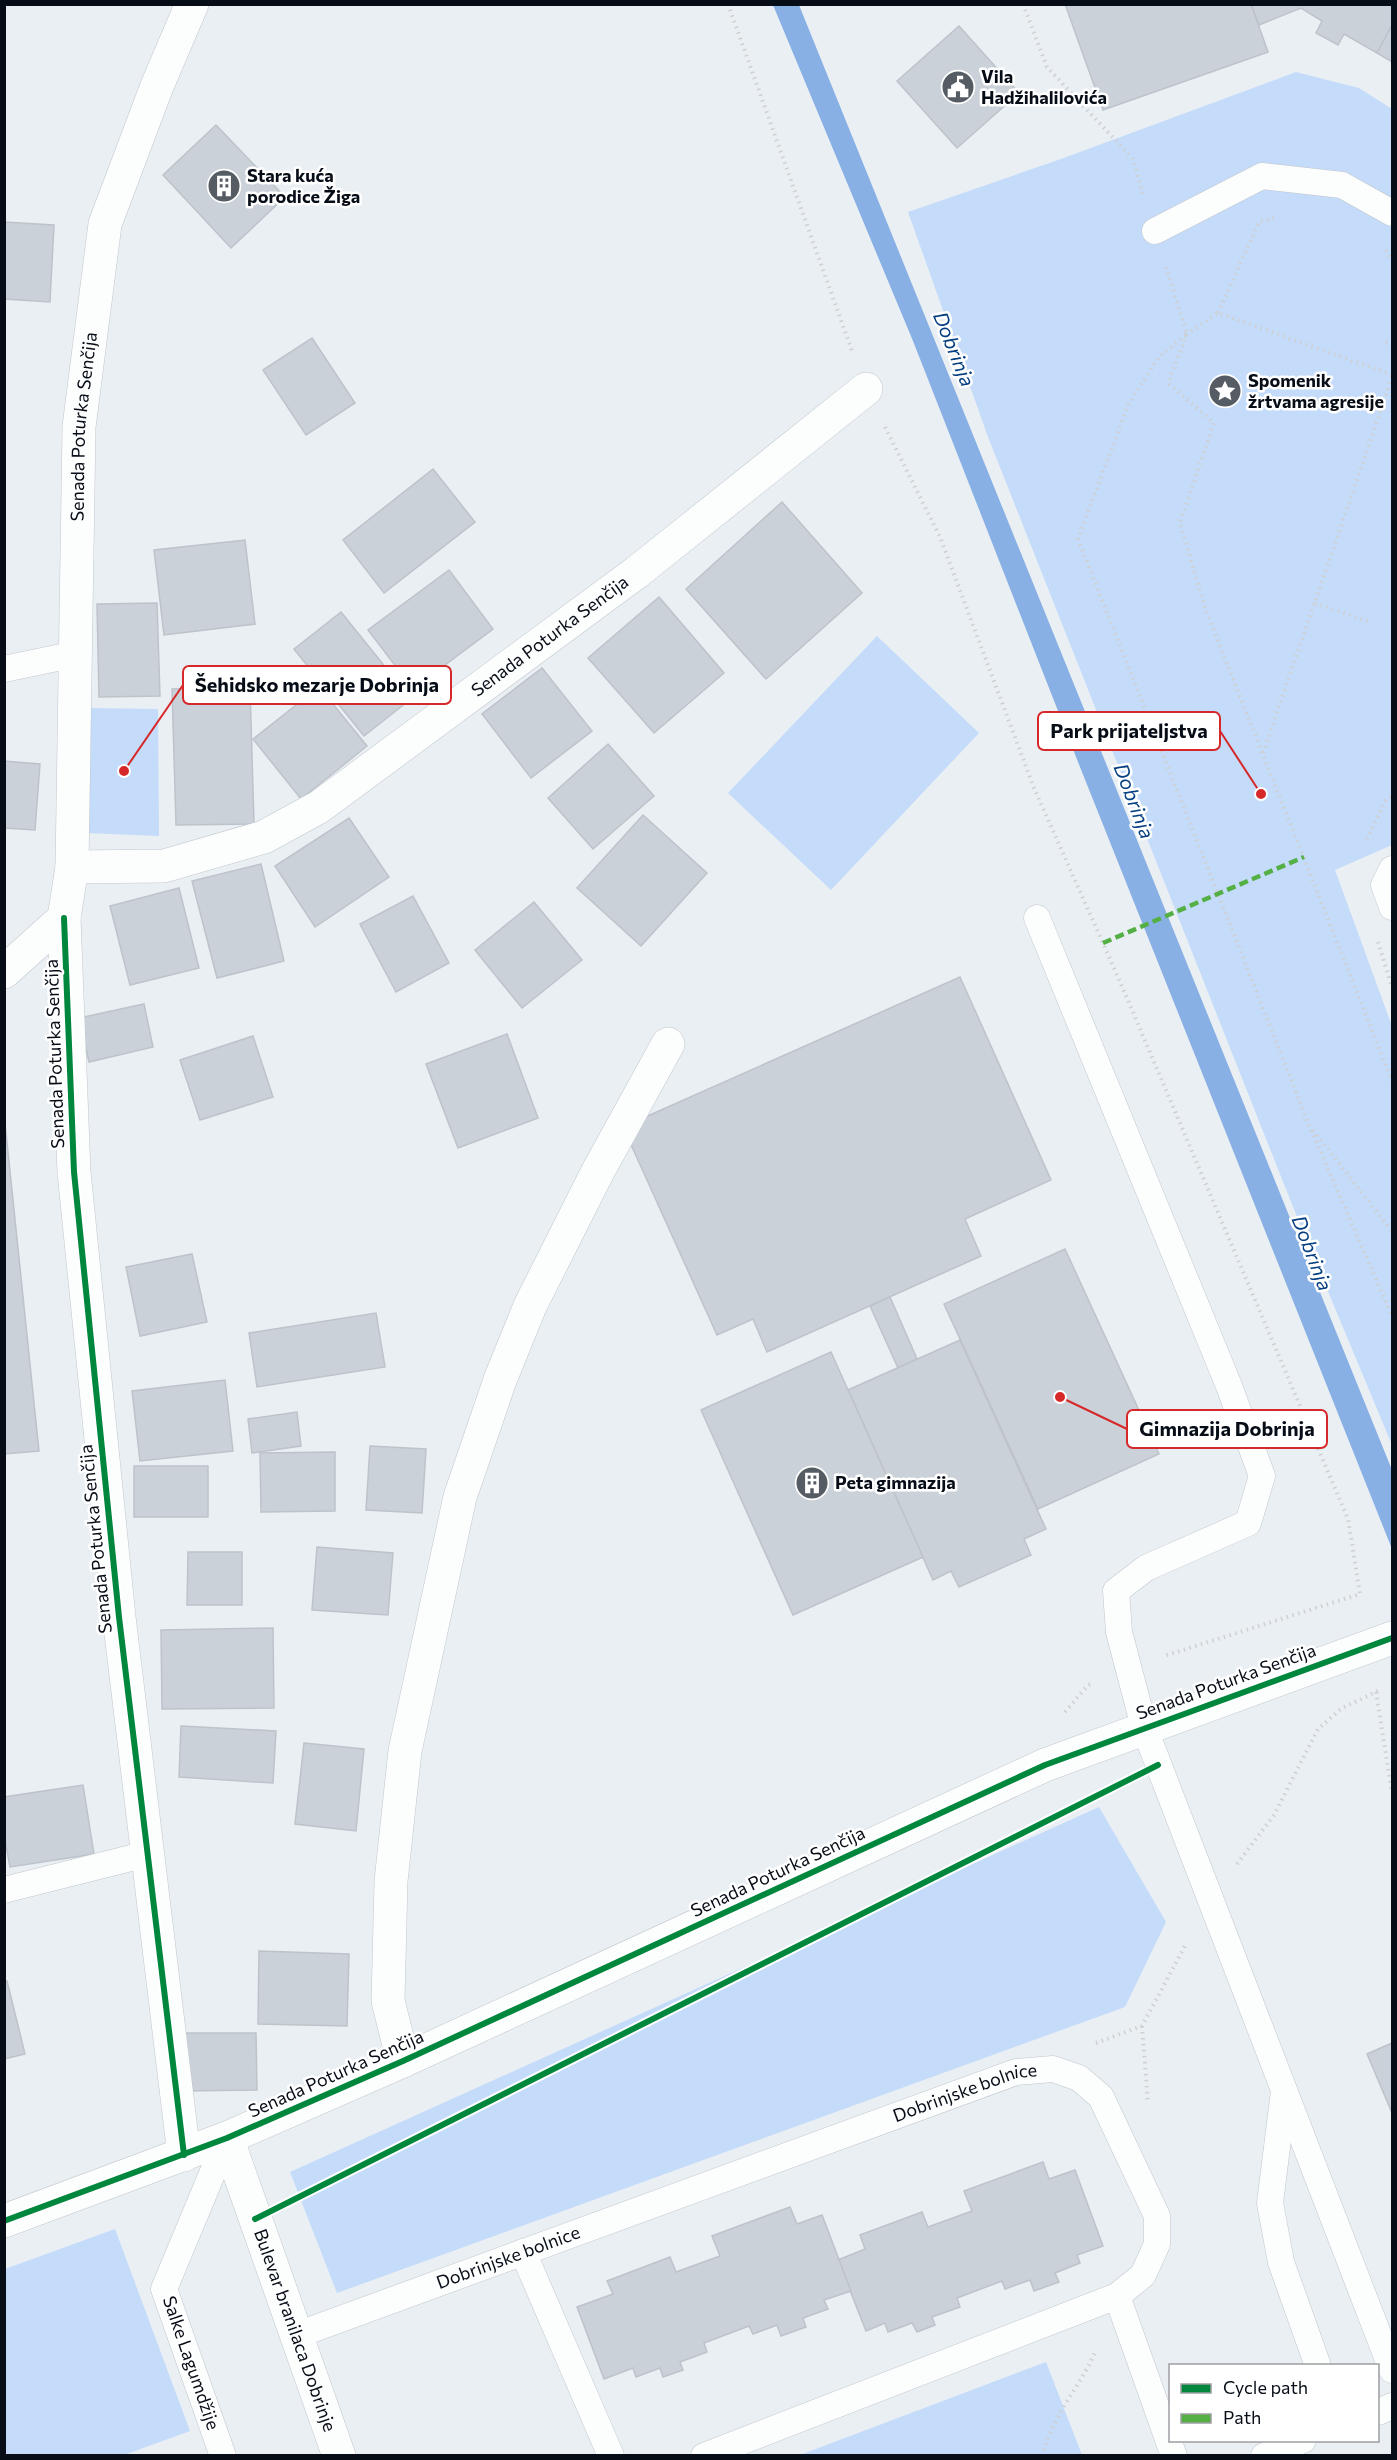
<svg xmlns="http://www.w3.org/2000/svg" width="1397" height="2460" font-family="Commissioner,sans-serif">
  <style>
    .green { fill: #c4dbfa }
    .water { fill: #88b0e5 }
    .building { fill: #cbd1d9; stroke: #bdc3ca; stroke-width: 1.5 }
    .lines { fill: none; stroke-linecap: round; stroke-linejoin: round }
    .service-casing { stroke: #c1c7ce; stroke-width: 27 }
    .minor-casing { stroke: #c1c7ce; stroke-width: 34 }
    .tertiary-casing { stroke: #c1c7ce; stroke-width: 34 }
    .path { stroke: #ced0d2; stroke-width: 4; stroke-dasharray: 1.5 4.5; stroke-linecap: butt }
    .service { stroke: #fcfdfd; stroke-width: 26 }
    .minor { stroke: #fcfdfd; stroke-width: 33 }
    .tertiary { stroke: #fcfdfd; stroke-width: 33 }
    .quiet { stroke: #54b045; stroke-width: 4.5; stroke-dasharray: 9 4.5; stroke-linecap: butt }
    .cycleway-casing { stroke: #fff; stroke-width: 10 }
    .cycleway { stroke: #00873e; stroke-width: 6 }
    .labels { text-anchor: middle; stroke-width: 5; stroke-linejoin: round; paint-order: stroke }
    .poi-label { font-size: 18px; font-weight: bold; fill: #070d17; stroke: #fff; text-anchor: start }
    .street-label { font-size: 18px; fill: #070d17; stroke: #fff }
    .water-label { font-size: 20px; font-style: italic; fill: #053f81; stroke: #fff }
    .leader { fill: none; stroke: #d62828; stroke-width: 2 }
    .callout-dot { fill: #d62828; stroke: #fff; stroke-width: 2 }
    .callout { fill: #fff; stroke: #d62828; stroke-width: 2 }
    .callout-label { font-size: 20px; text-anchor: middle; font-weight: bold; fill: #070d17 }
  </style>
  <rect width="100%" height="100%" fill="#eaeff4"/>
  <!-- green -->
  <g class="green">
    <path d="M 1296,72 L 1359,88 L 1392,109 L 1392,845 L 1335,870 L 1392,1026 L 1392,1445 L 1297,1217 L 988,437 L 908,212 L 1061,159 Z"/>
    <path d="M 877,636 L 979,733 L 831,890 L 728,793 Z"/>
    <path d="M 90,708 L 158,709 L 159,836 L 87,833 Z"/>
    <path d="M 1099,1807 L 1166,1922 L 1125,2007 L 337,2293 L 290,2172 Z"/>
    <path d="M 115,2229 L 190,2431 L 124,2455 L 6,2455 L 5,2269 Z"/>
    <path d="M 1046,2362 L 1082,2455 L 800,2455 Z"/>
  </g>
  <!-- water -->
  <path class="water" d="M 773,5 L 799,5 L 1392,1470 L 1392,1549 L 1078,762 L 913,341 Z"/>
  <!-- building -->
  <g class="building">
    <path d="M 1065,4 L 1251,4 L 1268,52 L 1103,110 Z"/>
    <path d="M 1251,4 L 1392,4 L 1392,25 L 1377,53 L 1344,34 L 1338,45 L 1316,33 L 1322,21 L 1301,8 L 1259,25 Z"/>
    <path d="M 1392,25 L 1392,62 L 1377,53 Z"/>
    <path d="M 959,26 L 1019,93 L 957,148 L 897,81 Z"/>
    <path d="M 216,125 L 285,197 L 231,248 L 163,175 Z"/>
    <path d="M 4,222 L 54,225 L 50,302 L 4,299 Z"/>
    <path d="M 312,338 L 355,403 L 306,435 L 263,370 Z"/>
    <path d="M 433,469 L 475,522 L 384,593 L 343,540 Z"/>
    <path d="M 782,502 L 862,593 L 766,679 L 686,589 Z"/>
    <path d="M 245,540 L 255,624 L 164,635 L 154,550 Z"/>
    <path d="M 449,570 L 493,629 L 413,689 L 368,630 Z"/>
    <path d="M 659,597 L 724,673 L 654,733 L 588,658 Z"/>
    <path d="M 157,603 L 160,696 L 99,697 L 97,604 Z"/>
    <path d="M 341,612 L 411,699 L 364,736 L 294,649 Z"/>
    <path d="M 542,668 L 592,731 L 531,778 L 482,714 Z"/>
    <path d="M 250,687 L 254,824 L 176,825 L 172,689 Z"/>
    <path d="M 319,687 L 367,746 L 301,799 L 253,739 Z"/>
    <path d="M 608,744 L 654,796 L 593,849 L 548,798 Z"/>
    <path d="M 4,761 L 40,764 L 35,830 L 4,828 Z"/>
    <path d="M 643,815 L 707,873 L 641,946 L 577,888 Z"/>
    <path d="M 349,818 L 389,877 L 315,927 L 275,866 Z"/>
    <path d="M 261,864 L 284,961 L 217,978 L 192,881 Z"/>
    <path d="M 179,888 L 199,968 L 130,985 L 110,906 Z"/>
    <path d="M 413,896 L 449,963 L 396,992 L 360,924 Z"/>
    <path d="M 534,902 L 582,960 L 522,1008 L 475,950 Z"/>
    <path d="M 960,977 L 1051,1180 L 965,1219 L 981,1256 L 767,1352 L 753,1319 L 717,1335 L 623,1127 Z"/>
    <path d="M 144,1004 L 153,1047 L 89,1062 L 79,1018 Z"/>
    <path d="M 507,1034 L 538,1118 L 458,1148 L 426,1064 Z"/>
    <path d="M 253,1036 L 273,1097 L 200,1120 L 180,1060 Z"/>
    <path d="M 5,1123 L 39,1451 L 4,1454 L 4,1124 Z"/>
    <path d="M 1065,1249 L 1159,1454 L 1038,1509 L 944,1304 Z"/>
    <path d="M 192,1254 L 207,1322 L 140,1336 L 126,1267 Z"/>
    <path d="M 890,1297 L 917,1359 L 898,1368 L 870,1306 Z"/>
    <path d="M 376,1313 L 385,1367 L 257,1387 L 249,1333 Z"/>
    <path d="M 960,1340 L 1046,1529 L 1024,1539 L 1031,1555 L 959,1587 L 951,1571 L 933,1580 L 848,1390 Z"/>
    <path d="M 831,1352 L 923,1557 L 793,1615 L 701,1410 Z"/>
    <path d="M 225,1380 L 233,1451 L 140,1461 L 132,1391 Z"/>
    <path d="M 297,1412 L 301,1446 L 252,1453 L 248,1419 Z"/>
    <path d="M 370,1446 L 426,1449 L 422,1513 L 366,1510 Z"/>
    <path d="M 335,1452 L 335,1511 L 261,1512 L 260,1453 Z"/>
    <rect x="134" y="1466" width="74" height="51"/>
    <path d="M 317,1547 L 393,1553 L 388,1615 L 312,1610 Z"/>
    <path d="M 188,1552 L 242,1552 L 242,1605 L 187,1605 Z"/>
    <path d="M 273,1628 L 274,1708 L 162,1709 L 161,1630 Z"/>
    <path d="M 181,1726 L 276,1731 L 273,1783 L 179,1777 Z"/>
    <path d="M 304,1743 L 364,1749 L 356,1831 L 295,1824 Z"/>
    <path d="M 83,1785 L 94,1854 L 10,1867 L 4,1835 L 4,1797 Z"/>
    <path d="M 259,1951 L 349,1954 L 347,2026 L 258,2024 Z"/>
    <path d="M 7,1981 L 25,2054 L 4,2059 L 4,1982 Z"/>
    <path d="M 185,2033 L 256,2033 L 257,2090 L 186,2091 Z"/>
    <path d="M 1392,2043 L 1392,2113 L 1367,2054 Z"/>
    <path d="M 1043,2162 L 1049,2179 L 1075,2170 L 1103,2246 L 1077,2255 L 1080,2263 L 1055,2273 L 1059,2282 L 1034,2291 L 1030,2280 L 1005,2289 L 1002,2281 L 957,2298 L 960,2307 L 932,2317 L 935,2325 L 917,2332 L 912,2323 L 888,2332 L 885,2323 L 866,2331 L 838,2260 L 865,2249 L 860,2235 L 922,2212 L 928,2227 L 972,2211 L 964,2191 Z"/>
    <path d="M 790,2207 L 797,2224 L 822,2215 L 851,2291 L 824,2300 L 828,2309 L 803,2318 L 806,2327 L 781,2336 L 777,2325 L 753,2334 L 749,2326 L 704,2343 L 707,2352 L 680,2362 L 683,2370 L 663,2377 L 660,2368 L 636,2377 L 633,2368 L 604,2379 L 577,2307 L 613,2294 L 607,2281 L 670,2257 L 676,2272 L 720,2256 L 712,2236 Z"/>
  </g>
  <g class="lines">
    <!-- service casing -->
    <g class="service-casing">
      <g id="service">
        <path d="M 1155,231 L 1262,176 L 1342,185 L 1392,213"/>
        <path d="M 4,669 L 76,654"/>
        <path d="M 1392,869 L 1384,885 L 1392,907"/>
        <path d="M 1037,918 L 1229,1386 L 1262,1476 L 1248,1523 L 1146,1568 L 1116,1591 L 1119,1632 L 1144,1727 L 1392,2370"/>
        <path d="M 4,1890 L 147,1854"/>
        <path d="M 1284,2091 L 1270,2203 L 1281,2262 L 1318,2366"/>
        <path d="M 523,2252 L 611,2456"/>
        <path d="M 1117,2296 L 1174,2456"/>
        <path id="s1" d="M 297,2335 L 1016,2072 L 1053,2069 L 1079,2078 L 1101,2097 L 1157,2216 L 1157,2244 L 1143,2275 L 1117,2296 L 704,2456"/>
        <path d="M 1378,2412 L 1392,2406"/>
        <path d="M 223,2456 L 164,2289 L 227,2138"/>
        <path d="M 1264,2456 L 1303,2440"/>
      </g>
    </g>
    <!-- minor casing -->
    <g class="minor-casing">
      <g id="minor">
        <path id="s2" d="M 72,867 L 164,866 L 264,837 L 319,807 L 637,572 L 866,389"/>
        <path d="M 64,918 L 74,1172 L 119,1617 L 184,2155"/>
        <path id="s3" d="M 4,972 L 64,918 L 72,867 L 79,427 L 105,224 L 157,86 L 192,4"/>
        <path d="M 403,2061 L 388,2001 L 391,1881 L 405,1751 L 460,1497 L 500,1380 L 530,1306 L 597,1173 L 668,1044"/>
        <path id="s4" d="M 227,2138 L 339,2456"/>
      </g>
    </g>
    <!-- tertiary casing -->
    <g class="tertiary-casing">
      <path id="tertiary" d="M 4,2221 L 227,2138 L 403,2061 L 1045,1765 L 1392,1638"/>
    </g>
    <!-- path -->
    <g class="path">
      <path d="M 728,4 L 852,351"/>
      <path d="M 1023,4 L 1047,67 L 1133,159 L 1143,194"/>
      <path d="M 1386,250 L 1392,260"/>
      <path d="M 1166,267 L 1187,334 L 1159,357 L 1128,405 L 1078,539 L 1309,1125 L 1392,1316"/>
      <path d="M 1218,313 L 1259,222 L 1275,217"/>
      <path d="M 1386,342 L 1392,344"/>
      <path d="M 1392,375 L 1218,313 L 1187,334 L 1168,383 L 1214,423 L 1180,523 L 1205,608 L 1392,1081"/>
      <path d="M 885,427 L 940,537 L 1034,788 L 1118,977 L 1348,1519 L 1360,1594 L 1164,1656"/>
      <path d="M 1315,603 L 1372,623"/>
      <path d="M 1263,753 L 1392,378"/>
      <path d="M 1367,839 L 1385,801 L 1392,796"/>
      <path d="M 1378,942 L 1392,987"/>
      <path d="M 1313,1130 L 1392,1231"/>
      <path d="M 1376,1692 L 1392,1793"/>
      <path d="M 1065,1712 L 1088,1685 L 1093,1683"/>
      <path d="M 1237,1864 L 1274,1815 L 1318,1729 L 1342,1708 L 1378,1691"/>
      <path d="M 1142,2026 L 1148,2103"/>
      <path d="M 1096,2043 L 1142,2026 L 1186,1944"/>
      <path d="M 1042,2456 C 1051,2417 1081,2386 1096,2350"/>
    </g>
    <!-- service -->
    <use href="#service" class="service"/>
    <!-- minor -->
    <use href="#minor" class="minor"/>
    <!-- tertiary -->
    <use href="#tertiary" class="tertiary"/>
    <!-- quiet -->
    <path class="quiet" d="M 1103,943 L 1304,857"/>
    <!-- cycleway casing -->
    <g class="cycleway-casing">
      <g id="cycleway">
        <path d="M 64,918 L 74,1172 L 119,1617 L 184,2155"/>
        <path d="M 255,2219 L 1158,1765"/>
        <path d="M 4,2221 L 227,2138 L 403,2061 L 1045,1765 L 1392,1638"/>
      </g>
    </g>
    <!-- cycleway -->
    <use href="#cycleway" class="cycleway"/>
  </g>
  <!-- icons -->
  <defs>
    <g id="civic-disc" transform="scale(1.725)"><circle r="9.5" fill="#565c64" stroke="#fff"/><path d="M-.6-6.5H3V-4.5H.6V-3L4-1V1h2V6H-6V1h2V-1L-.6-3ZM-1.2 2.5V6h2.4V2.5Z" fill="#fff"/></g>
    <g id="building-disc" transform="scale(1.725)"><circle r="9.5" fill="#565c64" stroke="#fff"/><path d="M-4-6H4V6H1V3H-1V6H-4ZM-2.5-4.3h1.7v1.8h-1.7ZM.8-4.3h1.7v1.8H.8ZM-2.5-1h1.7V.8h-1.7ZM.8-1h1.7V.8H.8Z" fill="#fff"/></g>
    <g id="sight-disc" transform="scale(1.725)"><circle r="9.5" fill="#565c64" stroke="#fff"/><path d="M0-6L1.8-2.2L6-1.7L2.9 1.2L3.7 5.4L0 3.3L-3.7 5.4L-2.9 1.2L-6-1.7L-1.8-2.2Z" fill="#fff"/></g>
  </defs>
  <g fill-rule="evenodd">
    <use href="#civic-disc" x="958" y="87"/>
    <use href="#building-disc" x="224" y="186"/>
    <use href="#sight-disc" x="1225" y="391"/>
    <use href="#building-disc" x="812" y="1483"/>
  </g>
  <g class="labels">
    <!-- poi labels -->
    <g class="poi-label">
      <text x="981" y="83">Vila<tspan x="981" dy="21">Hadžihalilovića</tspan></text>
      <text x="247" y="182">Stara kuća<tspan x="247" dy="21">porodice Žiga</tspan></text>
      <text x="1248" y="387">Spomenik<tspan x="1248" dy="21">žrtvama agresije</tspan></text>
      <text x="835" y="1489">Peta gimnazija</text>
    </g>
    <!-- street labels -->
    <g class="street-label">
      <text dy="6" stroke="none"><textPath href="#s3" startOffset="573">Senada Poturka Senčija</textPath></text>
      <text dy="6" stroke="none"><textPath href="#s2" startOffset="546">Senada Poturka Senčija</textPath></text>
      <text transform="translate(55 1054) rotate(-92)" y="6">Senada Poturka Senčija</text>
      <text transform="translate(96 1539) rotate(-96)" y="6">Senada Poturka Senčija</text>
      <text transform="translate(1226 1682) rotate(-20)" y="6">Senada Poturka Senčija</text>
      <text transform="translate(778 1872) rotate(-25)" y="6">Senada Poturka Senčija</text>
      <text transform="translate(336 2074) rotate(-24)" y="6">Senada Poturka Senčija</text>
      <text dy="6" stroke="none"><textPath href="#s1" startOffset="711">Dobrinjske bolnice</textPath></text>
      <text dy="6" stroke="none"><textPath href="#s1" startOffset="225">Dobrinjske bolnice</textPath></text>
      <text dy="6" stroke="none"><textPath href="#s4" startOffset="204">Bulevar branilaca Dobrinje</textPath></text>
      <text transform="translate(191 2363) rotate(71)" y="6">Salke Lagumdžije</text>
    </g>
    <!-- water labels -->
    <g class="water-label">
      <text transform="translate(954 349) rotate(68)" y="7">Dobrinja</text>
      <text transform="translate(1134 801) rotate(69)" y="7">Dobrinja</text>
      <text transform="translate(1312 1253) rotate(69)" y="7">Dobrinja</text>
    </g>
  </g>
  <!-- callouts -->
  <path class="leader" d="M124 771L183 685M1261 794L1220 731M1060 1397L1127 1429"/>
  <g class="callout-dot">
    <circle cx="124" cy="771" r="6"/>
    <circle cx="1261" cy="794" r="6"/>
    <circle cx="1060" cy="1397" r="6"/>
  </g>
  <g class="callout">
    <rect x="183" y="666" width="268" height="38" rx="6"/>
    <rect x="1038" y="712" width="182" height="38" rx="6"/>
    <rect x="1127" y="1410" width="200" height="38" rx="6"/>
  </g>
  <g class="callout-label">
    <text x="317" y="692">Šehidsko mezarje Dobrinja</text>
    <text x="1129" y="738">Park prijateljstva</text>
    <text x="1227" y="1436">Gimnazija Dobrinja</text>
  </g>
  <!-- border -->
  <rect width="1397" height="2460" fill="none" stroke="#070d17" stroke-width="12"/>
  <!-- legend -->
  <rect x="1169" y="2364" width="210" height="78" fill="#ffffff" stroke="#9c9ea2" stroke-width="1.5"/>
  <rect x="1181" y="2384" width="30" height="9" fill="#00873e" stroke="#9c9ea2" stroke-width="1.5"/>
  <text x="1223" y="2394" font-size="18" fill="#070d17">Cycle path</text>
  <rect x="1181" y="2414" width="30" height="9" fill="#54b045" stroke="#9c9ea2" stroke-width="1.5"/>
  <text x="1223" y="2424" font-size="18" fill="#070d17">Path</text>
</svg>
